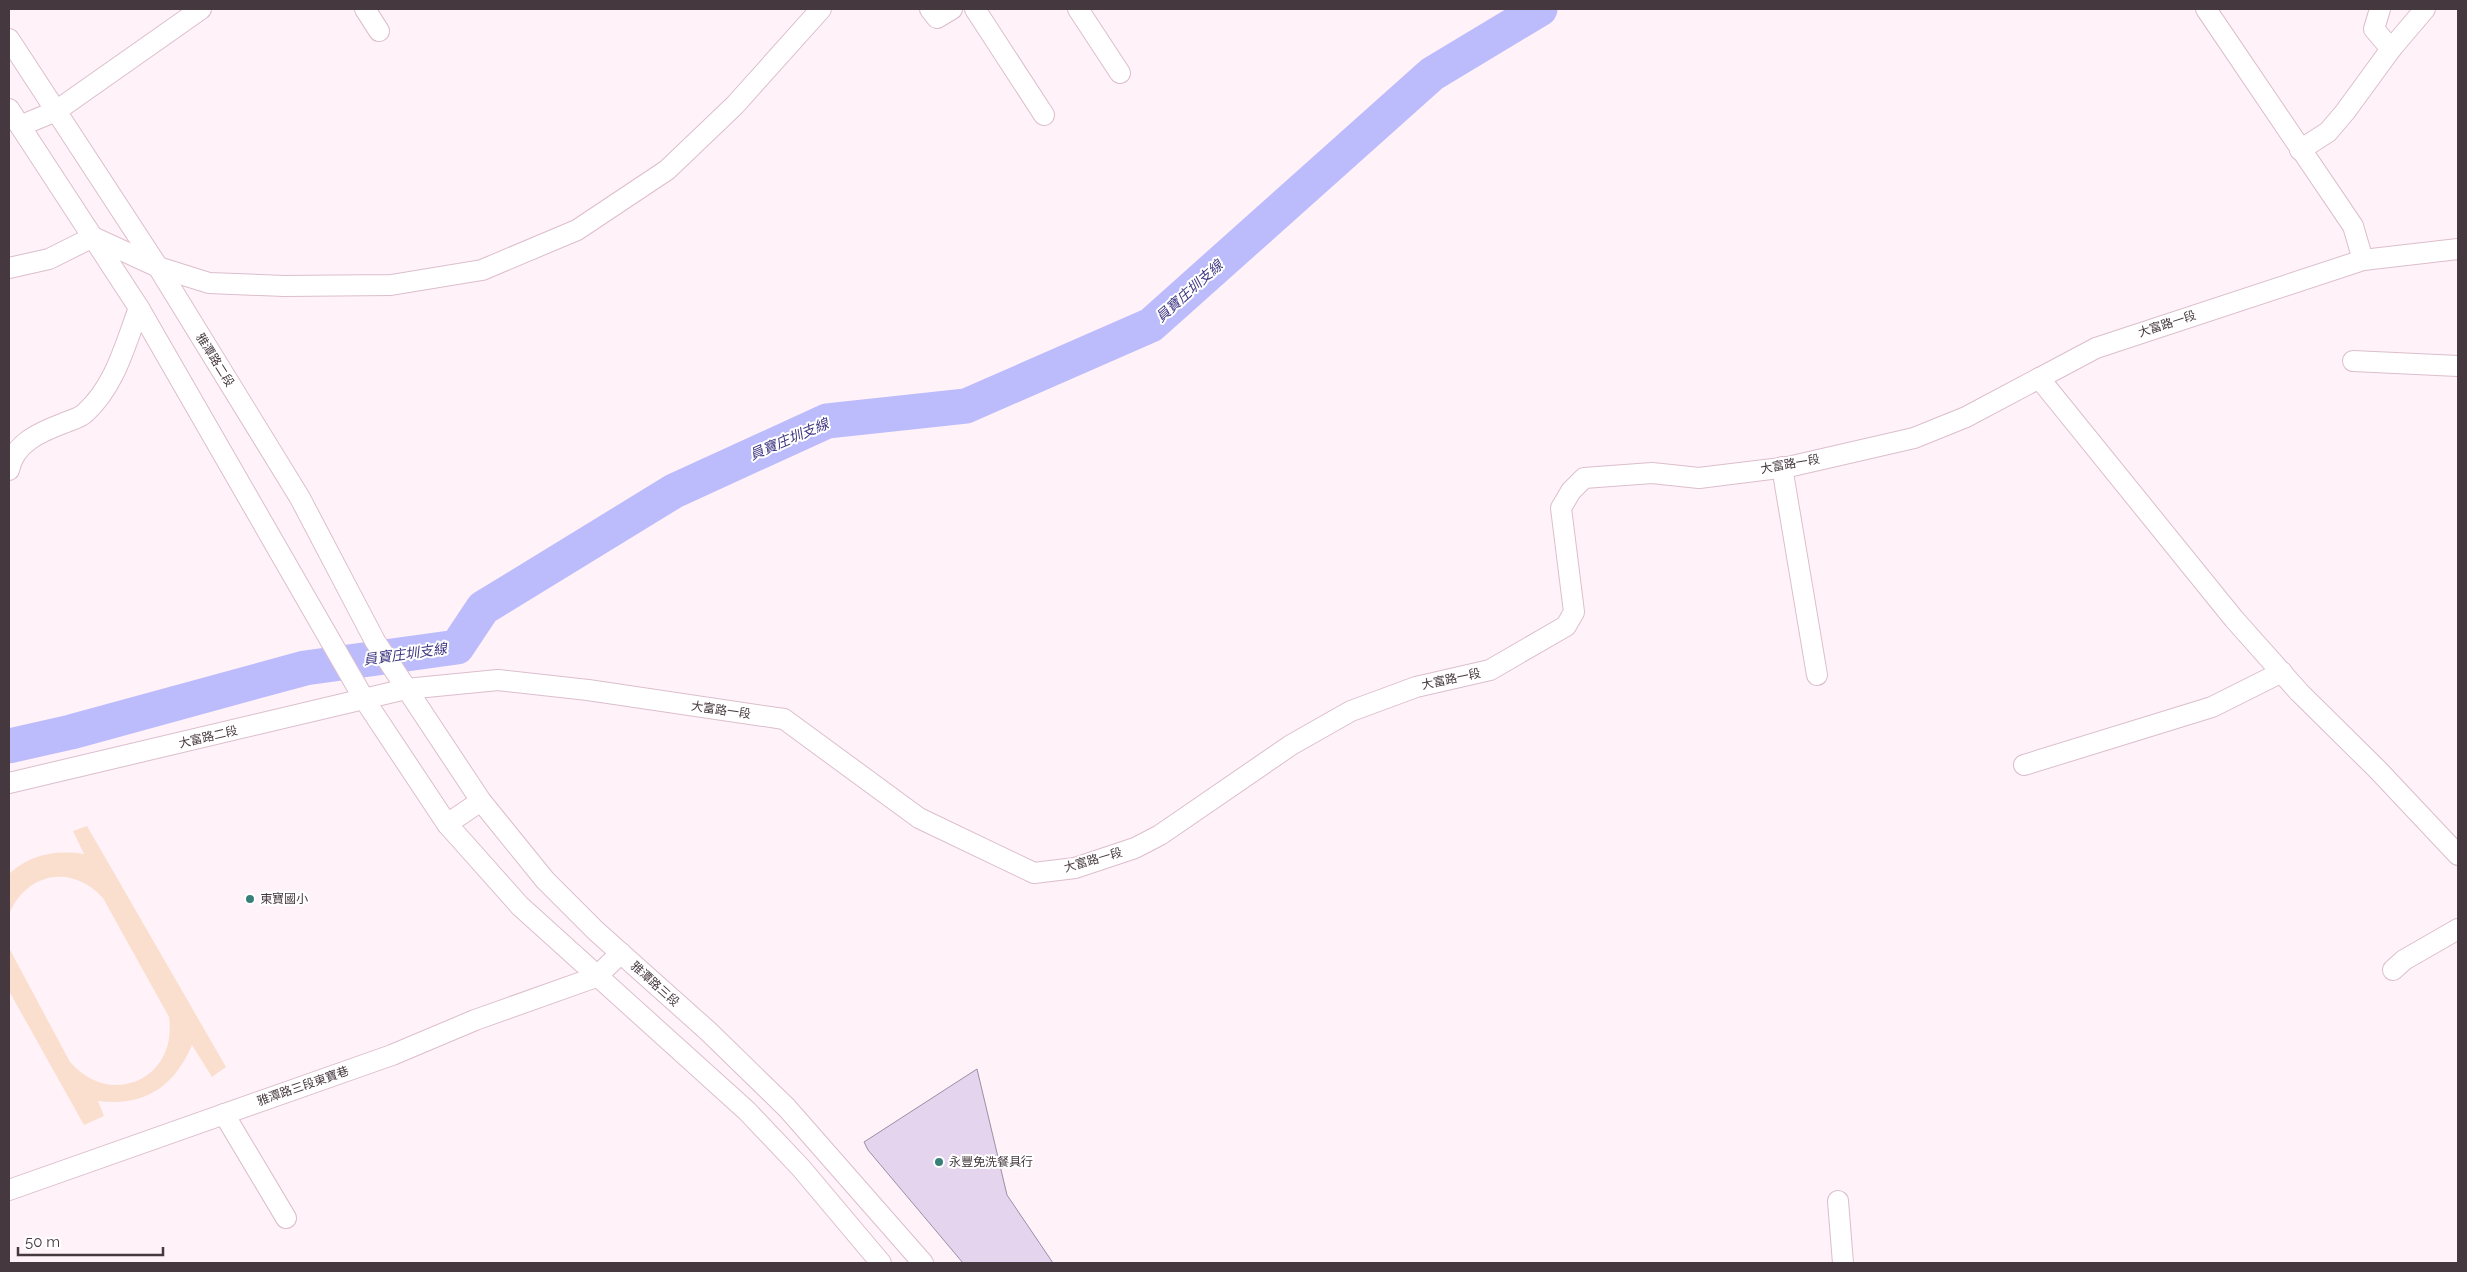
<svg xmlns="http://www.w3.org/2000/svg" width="2467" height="1272" font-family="Raleway,'Noto Sans TC',sans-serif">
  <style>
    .green { fill: #fadfcf }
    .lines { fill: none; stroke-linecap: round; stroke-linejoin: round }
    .river { stroke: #bcbcfd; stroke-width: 35 }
    .building { fill: #e5d4ed; stroke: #9e8da5 }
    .minor-casing { stroke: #dcbecc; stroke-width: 22 }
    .minor { stroke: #fff; stroke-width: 20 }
    .poi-dot { fill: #377f79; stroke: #fff; stroke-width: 2 }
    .labels { text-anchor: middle; stroke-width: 4; stroke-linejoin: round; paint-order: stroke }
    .street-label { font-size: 12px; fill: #45383e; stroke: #fff }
    .poi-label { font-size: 12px; fill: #45383e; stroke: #fff; text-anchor: start }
    .water-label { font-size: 14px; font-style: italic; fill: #3f3782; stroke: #fff }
  </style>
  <rect width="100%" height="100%" fill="#fff2f8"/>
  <!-- green -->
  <path class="green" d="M 87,826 L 226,1067 L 212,1077 L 192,1045 C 174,1087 144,1107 98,1101 L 104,1116 L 84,1125 L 9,991 L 9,948 L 70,1062 C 111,1109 178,1079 169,1017 L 103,898 C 72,864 27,872 9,914 L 9,874 C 31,854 55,850 84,854 L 73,831 Z"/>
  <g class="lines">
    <!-- river -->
    <path class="river" d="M 9,746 L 71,732 L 305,668 L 457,647 L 483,608 L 674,491 L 827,421 L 966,406 L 1151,325 L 1432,74 L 1540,9"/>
  </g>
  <!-- building -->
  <path class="building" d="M 977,1069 L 1007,1195 L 1053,1263 L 963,1263 L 868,1150 L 864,1142 Z"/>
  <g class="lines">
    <!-- minor casing -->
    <g class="minor-casing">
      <g id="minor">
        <path d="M 365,9 L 379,31"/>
        <path d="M 930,9 L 937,18 L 952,9"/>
        <path d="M 975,9 L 1044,115"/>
        <path d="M 1078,9 L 1120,73"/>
        <path d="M 2206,9 L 2353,226 L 2363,260"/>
        <path d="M 2380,9 L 2374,29 L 2391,49"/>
        <path d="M 9,39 L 158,267 L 300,498 L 375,641 L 481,801 L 545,880 L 596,931 L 708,1031 L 787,1108 L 923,1263"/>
        <path d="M 9,109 L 139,308 L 364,699 L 447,824 L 520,906 L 747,1111 L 801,1168 L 881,1263"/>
        <path d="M 20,126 L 56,111 L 201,9"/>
        <path d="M 2300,150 L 2328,132 L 2345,112 L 2391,49 L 2425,9"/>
        <path d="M 9,268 L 49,259 L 93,237 L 158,267 L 209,283 L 284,286 L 391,285 L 482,270 L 577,230 L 667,170 L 735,105 L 821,9"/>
        <path d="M 2353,361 L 2458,366"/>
        <path d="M 2039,378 L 2234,619 L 2299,692 L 2377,769 L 2458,855"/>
        <path d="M 1782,467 L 1817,675"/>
        <path d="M 9,470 C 14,443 40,432 64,423 C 71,420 80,418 85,413 C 115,386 125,345 139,308"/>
        <path d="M 2024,765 L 2212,707 L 2282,672"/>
        <path d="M 9,783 L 406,689 L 498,680 L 588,690 L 784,719 L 919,818 L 1034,873 L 1075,868 L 1135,848 L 1160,835 L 1291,745 L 1351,711 L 1416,687 L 1490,670 L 1566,626 L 1574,612 L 1561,508 L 1571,491 L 1584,478 L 1652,473 L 1699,478 L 1788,467 L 1914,438 L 1966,417 L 2096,348 L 2363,260 L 2458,249"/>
        <path d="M 447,824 L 481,801"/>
        <path d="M 2393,970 L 2404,960 L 2458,929"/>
        <path d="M 224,1114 L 286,1218"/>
        <path d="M 9,1190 L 392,1055 L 475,1020 L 596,977 L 621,953"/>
        <path d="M 1838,1201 L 1843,1263"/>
      </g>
    </g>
    <!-- minor -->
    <use href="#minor" class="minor"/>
  </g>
  <!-- markers -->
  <g class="poi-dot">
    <circle cx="250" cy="899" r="5"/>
    <circle cx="939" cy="1162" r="5"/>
  </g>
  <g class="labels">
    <!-- street labels -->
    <g class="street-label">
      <text transform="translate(2167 324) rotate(-18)" y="4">大富路一段</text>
      <text transform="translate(215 360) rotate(58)" y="4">雅潭路二段</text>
      <text transform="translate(1790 464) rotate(-10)" y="4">大富路一段</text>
      <text transform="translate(1451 679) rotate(-12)" y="4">大富路一段</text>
      <text transform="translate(721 710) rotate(8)" y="4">大富路一段</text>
      <text transform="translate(208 737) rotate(-13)" y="4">大富路二段</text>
      <text transform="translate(1093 860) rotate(-16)" y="4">大富路一段</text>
      <text transform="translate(655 984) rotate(42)" y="4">雅潭路三段</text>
      <text transform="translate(303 1086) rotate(-19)" y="4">雅潭路三段東寶巷</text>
    </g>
    <!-- poi labels -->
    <g class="poi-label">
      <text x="260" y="903">東寶國小</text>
      <text x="949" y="1166">永豐免洗餐具行</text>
    </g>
    <!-- water labels -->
    <g class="water-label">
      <text transform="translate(1189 291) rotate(-42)" y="5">員寶庄圳支線</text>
      <text transform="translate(789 439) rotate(-23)" y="5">員寶庄圳支線</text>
      <text transform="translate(405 654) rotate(-8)" y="5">員寶庄圳支線</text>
    </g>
  </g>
  <!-- border -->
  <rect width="2467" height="1272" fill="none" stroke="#45383e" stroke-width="20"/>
  <!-- scale -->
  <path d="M18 1247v8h145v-8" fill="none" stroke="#45383e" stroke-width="2.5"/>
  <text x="25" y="1247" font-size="15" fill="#45383e" stroke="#ffffff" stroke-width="4" paint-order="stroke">50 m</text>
</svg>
